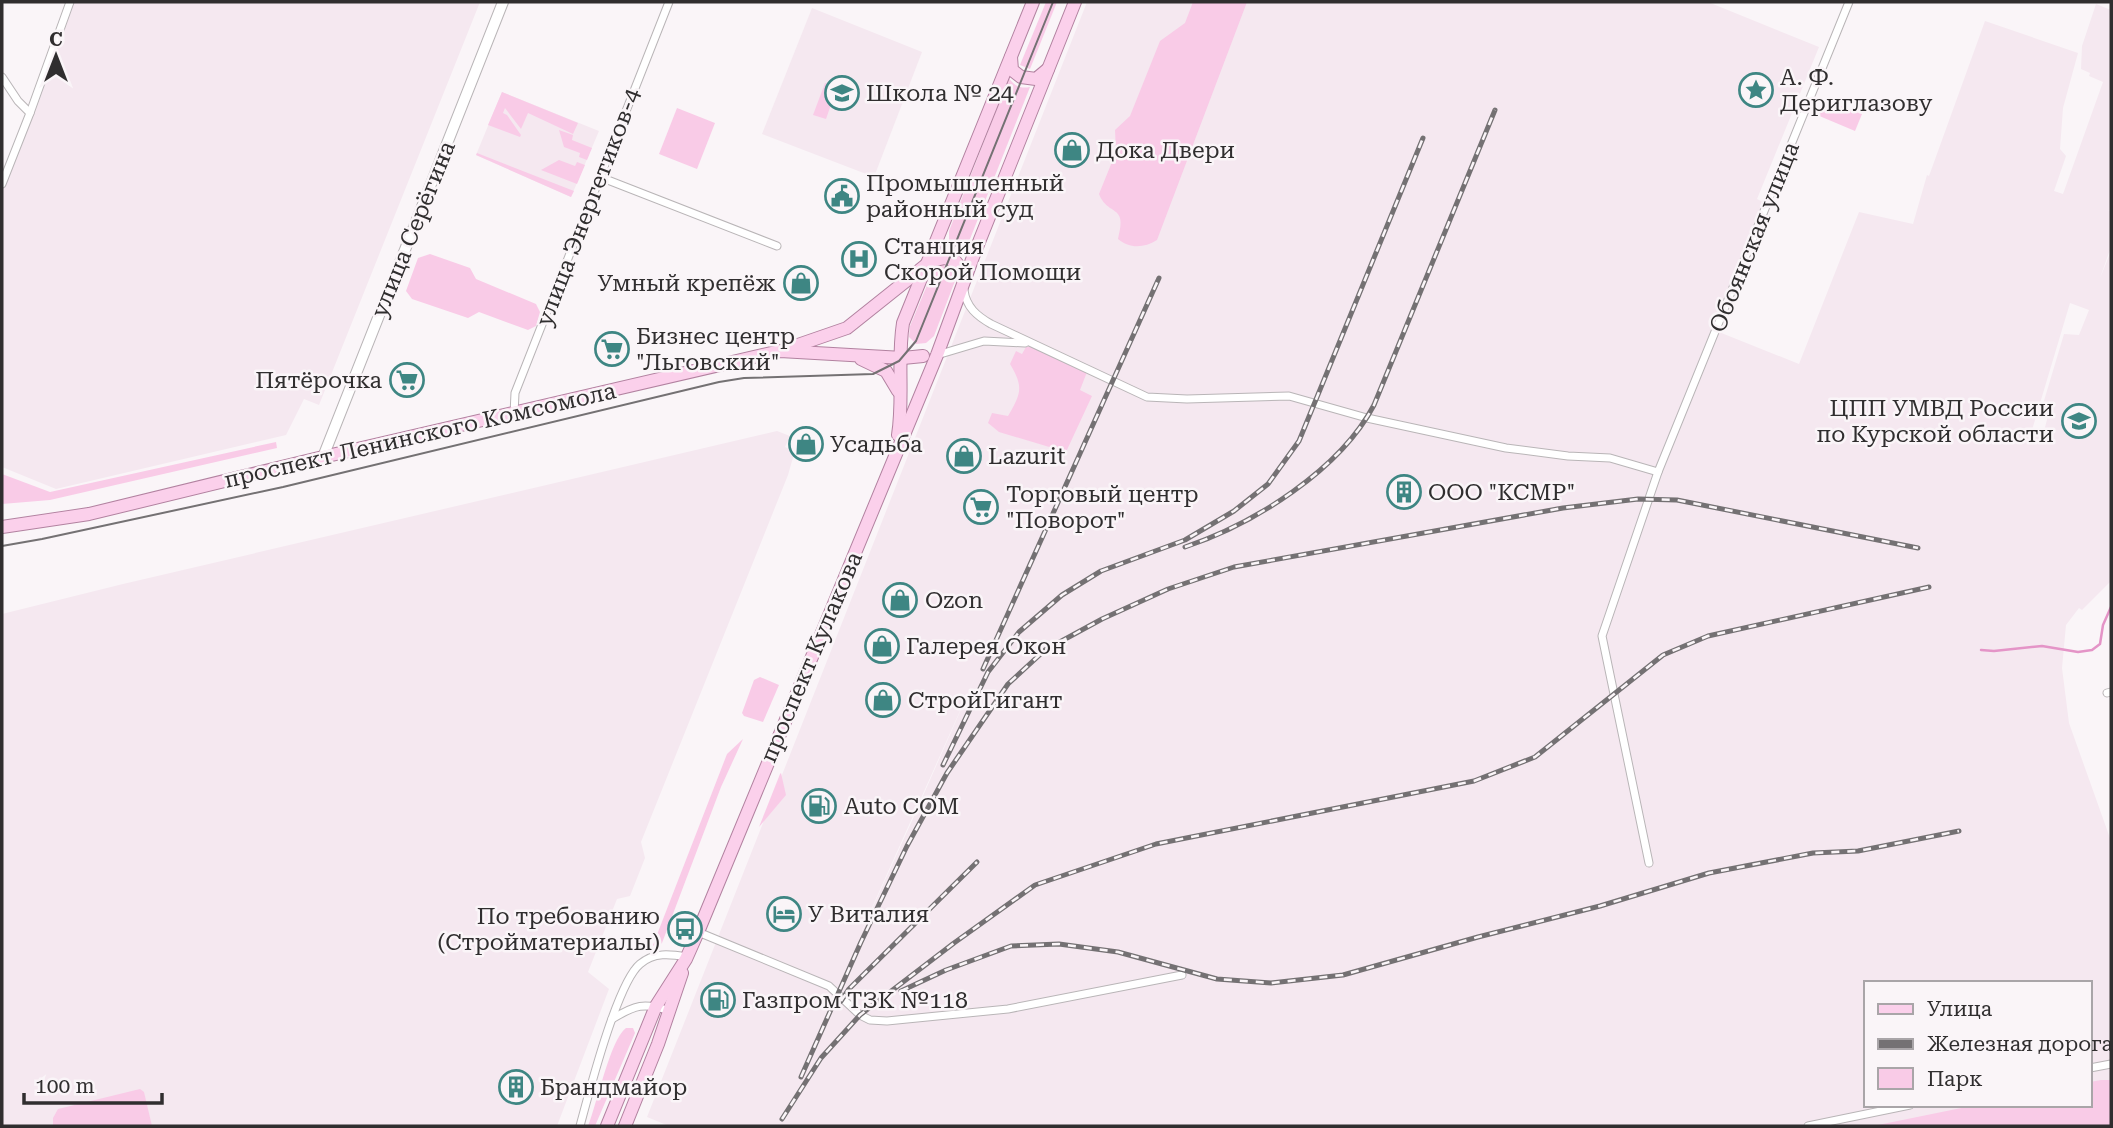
<svg xmlns="http://www.w3.org/2000/svg" width="2113" height="1128" font-family="'Roboto Serif',serif">
  <style>
    .built { fill: #f5e8f0; fill-rule: evenodd }
    .green { fill: #f9cbe7 }
    .lines { fill: none; stroke-linecap: round; stroke-linejoin: round }
    .stream { stroke: #e494c7; stroke-width: 2.5 }
    .minor-casing { stroke: #b9b5b7; stroke-width: 9 }
    .secondary-casing { stroke: #b9b5b7; stroke-width: 12 }
    .primary-casing { stroke: #b282a0; stroke-width: 14 }
    .minor { stroke: #fff; stroke-width: 7 }
    .secondary { stroke: #fff; stroke-width: 10 }
    .primary { stroke: #fbd0eb; stroke-width: 12 }
    .tram { stroke: #747173; stroke-width: 2 }
    .rail-casing { stroke: #747173; stroke-width: 5 }
    .rail { stroke: #faf5f8; stroke-width: 2.5; stroke-dasharray: 8; stroke-linecap: butt }
    .labels { text-anchor: middle; stroke-width: 5; stroke-linejoin: round; paint-order: stroke }
    .poi-label { font-size: 23px; fill: #302e2f; stroke: #faf5f8; text-anchor: start }
    .street-label { font-size: 23px; fill: #302e2f; stroke: #faf5f8 }
  </style>
  <rect width="100%" height="100%" fill="#faf5f8"/>
  <!-- built -->
  <g class="built">
    <path d="M 74,2 L 480,2 L 319,405 L 304,399 L 286,435 L 56,489 L 2,467 L 2,189 Z"/>
    <path d="M 1087,2 L 1708,2 L 1819,47 L 1757,199 L 1763,202 L 1714,330 L 1799,364 L 1859,212 L 1913,224 L 1927,175 L 1929,176 L 1985,21 L 2078,53 L 2063,108 L 2060,149 L 2066,156 L 2054,191 L 2063,194 L 2103,82 L 2089,76 L 2090,73 L 2081,69 L 2082,46 L 2096,4 L 2111,10 L 2111,210 L 2108,210 L 2111,211 L 2111,247 L 2100,278 L 2111,251 L 2111,581 L 2082,610 L 2079,608 L 2066,625 L 2062,668 L 2069,723 L 2111,841 L 2111,1126 L 669,1126 L 647,1117 ZM 2070,303 L 2089,310 L 2079,335 L 2064,334 L 2043,404 L 2050,408 L 2043,435 L 2032,430 ZM 977,673 L 915,814 L 862,931 L 862,930 ZM 1866,983 L 2090,983 L 2090,1105 L 1866,1105 Z"/>
    <path d="M 812,8 L 922,52 L 874,177 L 762,134 Z"/>
    <path d="M 502,92 L 599,131 L 571,197 L 476,155 Z"/>
    <path d="M 777,431 L 790,436 L 785,447 L 789,449 L 791,444 L 796,447 L 788,475 L 641,842 L 645,858 L 630,896 L 617,899 L 588,972 L 609,989 L 557,1126 L 2,1126 L 2,614 L 123,584 Z"/>
  </g>
  <!-- green -->
  <g class="green">
    <path d="M 1046,2 L 1057,2 L 1030,69 L 1020,65 Z"/>
    <path d="M 1193,2 L 1247,2 L 1157,240 C 1144,248 1130,249 1118,239 C 1128,203 1108,217 1099,194 L 1116,152 L 1115,130 L 1130,116 L 1160,41 L 1185,23 Z"/>
    <path d="M 1009,78 C 1014,86 1021,89 1030,87 L 970,239 L 967,243 L 957,246 L 949,240 L 949,231 Z"/>
    <path d="M 825,83 L 837,87 L 826,119 L 813,115 Z"/>
    <path d="M 502,92 L 578,123 L 573,134 L 528,113 L 521,129 L 505,108 L 503,113 L 507,115 L 521,135 L 520,137 L 488,125 Z"/>
    <path d="M 1824,99 L 1862,114 L 1855,131 L 1817,115 Z"/>
    <path d="M 677,108 L 715,123 L 697,169 L 659,154 Z"/>
    <path d="M 559,130 L 573,135 L 572,140 L 592,148 L 587,160 L 579,157 L 580,153 L 564,147 Z"/>
    <path d="M 477,153 L 574,191 L 571,197 L 476,155 Z"/>
    <path d="M 559,160 L 575,166 L 577,162 L 585,165 L 577,184 L 541,170 Z"/>
    <path d="M 430,254 L 470,268 L 476,279 L 536,304 L 540,312 L 536,326 L 528,330 L 479,312 L 468,318 L 412,299 L 406,291 L 418,258 Z"/>
    <path d="M 943,265 L 954,271 L 955,281 L 934,336 L 926,343 L 916,344 L 909,337 L 910,326 L 933,271 Z"/>
    <path d="M 1026,347 L 1034,347 L 1087,372 L 1080,390 L 1092,396 L 1066,452 L 999,432 L 988,423 L 992,413 L 1008,416 C 1021,394 1024,387 1010,364 L 1016,351 L 1022,354 Z"/>
    <path d="M 276,442 L 277,448 L 50,500 L 2,504 L 2,474 L 50,492 Z"/>
    <path d="M 760,677 L 779,685 L 763,722 L 744,716 L 742,713 L 754,680 Z"/>
    <path d="M 743,739 L 721,787 L 662,943 L 656,948 L 653,945 L 727,754 Z"/>
    <path d="M 781,773 L 786,795 L 759,827 L 780,774 Z"/>
    <path d="M 626,1028 L 633,1028 L 635,1033 L 595,1126 L 588,1126 C 597,1104 610,1040 626,1028 Z"/>
    <path d="M 2101,1080 L 2111,1080 L 2111,1126 L 1873,1126 L 1976,1105 L 2090,1105 L 2090,1082 Z"/>
    <path d="M 140,1089 L 144,1092 L 152,1126 L 53,1126 L 53,1118 L 58,1109 Z"/>
  </g>
  <g class="lines">
    <!-- stream -->
    <path class="stream" d="M 1981,650 L 1994,651 L 2042,646 L 2078,652 L 2092,650 L 2100,644 L 2103,625 L 2111,607"/>
    <!-- minor casing -->
    <g class="minor-casing">
      <g id="minor">
        <path d="M 2,77 L 18,101 L 30,113 L 2,184"/>
        <path d="M 30,113 L 70,2"/>
        <path d="M 600,177 L 777,246"/>
        <path d="M 964,290 C 966,307 977,316 991,324 L 1147,397 L 1187,399 L 1289,396 L 1367,418 L 1506,448 L 1568,456 L 1610,458 L 1658,472"/>
        <path d="M 937,355 L 984,341 L 1025,343"/>
        <path d="M 514,414 L 515,393 L 669,2"/>
        <path d="M 2107,693 L 2111,692"/>
        <path d="M 1649,863 L 1602,636 L 1658,472 L 1849,2"/>
        <path d="M 698,932 L 829,986 L 860,1015 L 870,1020 L 887,1021 L 1008,1009 L 1182,975"/>
        <path d="M 612,1019 C 635,1005 644,1002 670,1011"/>
        <path d="M 2090,1068 L 2111,1064"/>
        <path d="M 580,1126 C 589,1093 617,983 640,964 C 654,952 670,954 687,957"/>
        <path d="M 1808,1126 L 1910,1105"/>
      </g>
    </g>
    <!-- secondary casing -->
    <g class="secondary-casing">
      <path id="secondary" d="M 323,457 L 503,2"/>
    </g>
    <!-- primary casing -->
    <g class="primary-casing">
      <g id="primary">
        <path d="M 1011,57 L 1012,70 L 1021,77 L 1036,79 L 1048,69"/>
        <path d="M 792,347 L 847,328 L 931,261 L 945,258 L 956,262 L 964,273 L 964,280"/>
        <path d="M 861,359 L 886,371 L 898,391"/>
        <path d="M 898,435 C 904,398 897,360 903,323 L 1033,2"/>
        <path d="M 2,527 L 89,514 L 323,457 L 780,351 L 903,358 L 923,356"/>
        <path d="M 607,1126 L 656,1006 L 686,959 L 698,932 L 937,355 L 973,257 L 1075,2"/>
        <path d="M 625,1126 L 658,1044 L 682,973"/>
      </g>
    </g>
    <!-- minor -->
    <use href="#minor" class="minor"/>
    <!-- secondary -->
    <use href="#secondary" class="secondary"/>
    <!-- primary -->
    <use href="#primary" class="primary"/>
    <!-- tram -->
    <path class="tram" d="M 2,546 L 42,539 L 283,487 L 719,382 L 744,378 L 873,374 L 899,361 L 916,341 L 1053,2"/>
    <!-- rail casing -->
    <g class="rail-casing">
      <g id="rail">
        <path d="M 1185,547 C 1254,524 1340,470 1374,405 L 1495,110"/>
        <path d="M 983,669 L 1159,278"/>
        <path d="M 943,765 L 988,672 L 1019,632 L 1062,595 L 1101,571 L 1185,540 L 1234,511 L 1268,484 L 1299,441 L 1423,138"/>
        <path d="M 901,991 L 946,970 L 1011,946 L 1059,944 L 1118,952 L 1217,979 L 1271,983 L 1343,975 L 1478,937 L 1600,906 L 1709,873 L 1813,853 L 1858,851 L 1959,831"/>
        <path d="M 841,1001 L 849,989 L 977,862"/>
        <path d="M 801,1077 L 861,942 L 907,846 L 947,773 L 1008,684 L 1045,650 L 1102,619 L 1168,589 L 1234,567 L 1563,508 L 1638,499 L 1677,500 L 1918,548"/>
        <path d="M 782,1119 L 821,1058 L 860,1015 L 954,943 L 1035,885 L 1156,844 L 1474,781 L 1535,757 L 1663,655 L 1708,636 L 1929,587"/>
      </g>
    </g>
    <!-- rail -->
    <use href="#rail" class="rail"/>
  </g>
  <!-- icons -->
  <defs>
    <g id="sight-ring" transform="scale(1.75)"><circle r="9.5" fill="#faf5f8" stroke="#3e8683" stroke-width="1.5"/><path d="M0-6L1.8-2.2L6-1.7L2.9 1.2L3.7 5.4L0 3.3L-3.7 5.4L-2.9 1.2L-6-1.7L-1.8-2.2Z" fill="#3e8683"/></g>
    <g id="school-ring" transform="scale(1.75)"><circle r="9.5" fill="#faf5f8" stroke="#3e8683" stroke-width="1.5"/><path d="M0-5L7-2L0 1L-7-2ZM-4 1L0 2.5L4 1V4Q0 6-4 4Z" fill="#3e8683"/></g>
    <g id="shop-ring" transform="scale(1.75)"><circle r="9.5" fill="#faf5f8" stroke="#3e8683" stroke-width="1.5"/><path d="M-5-2.5h2.3a2.7 3.5 0 0 1 5.4 0H5L5.5 6h-11ZM-1.5-2.5h3a1.5 2.3 0 0 0-3 0Z" fill="#3e8683"/></g>
    <g id="civic-ring" transform="scale(1.75)"><circle r="9.5" fill="#faf5f8" stroke="#3e8683" stroke-width="1.5"/><path d="M-.6-6.5H3V-4.5H.6V-3L4-1V1h2V6H-6V1h2V-1L-.6-3ZM-1.2 2.5V6h2.4V2.5Z" fill="#3e8683"/></g>
    <g id="hospital-ring" transform="scale(1.75)"><circle r="9.5" fill="#faf5f8" stroke="#3e8683" stroke-width="1.5"/><path d="M-5-5h3v3.5h4V-5h3V5h-3V1.5h-4V5h-3Z" fill="#3e8683"/></g>
    <g id="supermarket-ring" transform="scale(1.75)"><circle r="9.5" fill="#faf5f8" stroke="#3e8683" stroke-width="1.5"/><path d="M-6-5.5h2.5l.6 2H6L4.5 2H-2.5L-4.4-4H-6ZM-1.5 3.2a1.3 1.3 0 1 0 .1 0ZM3 3.2a1.3 1.3 0 1 0 .1 0Z" fill="#3e8683"/></g>
    <g id="university-ring" transform="scale(1.75)"><circle r="9.5" fill="#faf5f8" stroke="#3e8683" stroke-width="1.5"/><path d="M0-5L7-2L0 1L-7-2ZM-4 1L0 2.5L4 1V4Q0 6-4 4Z" fill="#3e8683"/></g>
    <g id="building-ring" transform="scale(1.75)"><circle r="9.5" fill="#faf5f8" stroke="#3e8683" stroke-width="1.5"/><path d="M-4-6H4V6H1V3H-1V6H-4ZM-2.5-4.3h1.7v1.8h-1.7ZM.8-4.3h1.7v1.8H.8ZM-2.5-1h1.7V.8h-1.7ZM.8-1h1.7V.8H.8Z" fill="#3e8683"/></g>
    <g id="fuel-ring" transform="scale(1.75)"><circle r="9.5" fill="#faf5f8" stroke="#3e8683" stroke-width="1.5"/><path d="M-5.5-6h7V0h2V4h1.3V-2.5L3-4.5l.8-.8L6-3V5H2.5V1h-1V6h-7ZM-4.2-4.7v3.2H.2V-4.7Z" fill="#3e8683"/></g>
    <g id="hotel-ring" transform="scale(1.75)"><circle r="9.5" fill="#faf5f8" stroke="#3e8683" stroke-width="1.5"/><path d="M-6-4.5h1.5V1H6V5H4.5V3h-9V5H-6ZM-4 0a1.8 1.8 0 1 1 3.6 0ZM.5 0V-2.5h3Q6-2.5 6 0Z" fill="#3e8683"/></g>
    <g id="bus-ring" transform="scale(1.75)"><circle r="9.5" fill="#faf5f8" stroke="#3e8683" stroke-width="1.5"/><path d="M-5-6H5V4H4V6H2V4H-2V6H-4V4H-5ZM-3.5-4V0h7V-4ZM-3.5 1.2v1.5H-2V1.2ZM2 1.2v1.5H3.5V1.2Z" fill="#3e8683"/></g>
  </defs>
  <g fill-rule="evenodd">
    <use href="#sight-ring" x="1756" y="90"/>
    <use href="#school-ring" x="842" y="93"/>
    <use href="#shop-ring" x="1072" y="150"/>
    <use href="#civic-ring" x="842" y="196"/>
    <use href="#hospital-ring" x="859" y="259"/>
    <use href="#shop-ring" x="801" y="283"/>
    <use href="#supermarket-ring" x="612" y="349"/>
    <use href="#supermarket-ring" x="407" y="380"/>
    <use href="#university-ring" x="2079" y="421"/>
    <use href="#shop-ring" x="806" y="444"/>
    <use href="#shop-ring" x="964" y="456"/>
    <use href="#building-ring" x="1404" y="492"/>
    <use href="#supermarket-ring" x="981" y="507"/>
    <use href="#shop-ring" x="900" y="600"/>
    <use href="#shop-ring" x="882" y="646"/>
    <use href="#shop-ring" x="883" y="700"/>
    <use href="#fuel-ring" x="819" y="806"/>
    <use href="#hotel-ring" x="784" y="914"/>
    <use href="#bus-ring" x="685" y="929"/>
    <use href="#fuel-ring" x="718" y="1000"/>
    <use href="#building-ring" x="516" y="1087"/>
  </g>
  <g class="labels">
    <!-- poi labels -->
    <g class="poi-label">
      <text x="1780" y="85">А. Ф.<tspan x="1780" dy="26">Дериглазову</tspan></text>
      <text x="866" y="101">Школа № 24</text>
      <text x="1096" y="158">Дока Двери</text>
      <text x="866" y="191">Промышленный<tspan x="866" dy="26">районный суд</tspan></text>
      <text x="884" y="254">Станция<tspan x="884" dy="26">Скорой Помощи</tspan></text>
      <text x="776" y="291" text-anchor="end">Умный крепёж</text>
      <text x="636" y="344">Бизнес центр<tspan x="636" dy="26">"Льговский"</tspan></text>
      <text x="382" y="388" text-anchor="end">Пятёрочка</text>
      <text x="2054" y="416" text-anchor="end">ЦПП УМВД России<tspan x="2054" dy="26">по Курской области</tspan></text>
      <text x="830" y="452">Усадьба</text>
      <text x="988" y="464">Lazurit</text>
      <text x="1428" y="500">ООО "КСМР"</text>
      <text x="1006" y="502">Торговый центр<tspan x="1006" dy="26">"Поворот"</tspan></text>
      <text x="925" y="608">Ozon</text>
      <text x="906" y="654">Галерея Окон</text>
      <text x="908" y="708">СтройГигант</text>
      <text x="844" y="814">Auto COM</text>
      <text x="808" y="922">У Виталия</text>
      <text x="660" y="924" text-anchor="end">По требованию<tspan x="660" dy="26">(Стройматериалы)</tspan></text>
      <text x="742" y="1008">Газпром ТЗК №118</text>
      <text x="540" y="1095">Брандмайор</text>
    </g>
    <!-- street labels -->
    <g class="street-label">
      <text transform="translate(588 207) rotate(-69)" y="8">улица Энергетиков-4</text>
      <text transform="translate(413 229) rotate(-68)" y="8">улица Серёгина</text>
      <text transform="translate(1754 237) rotate(-68)" y="8">Обоянская улица</text>
      <text transform="translate(420 435) rotate(-13)" y="8">проспект Ленинского Комсомола</text>
      <text transform="translate(811 657) rotate(-67)" y="8">проспект Кулакова</text>
    </g>
  </g>
  <!-- border -->
  <rect width="2113" height="1128" fill="none" stroke="#302e2f" stroke-width="7"/>
  <!-- legend -->
  <rect x="1864" y="981" width="228" height="126" fill="#faf5f8" stroke="#a9a5a8" stroke-width="2"/>
  <rect x="1878" y="1004" width="35" height="10" fill="#fbd0eb" stroke="#a9a5a8" stroke-width="2"/>
  <text x="1927" y="1016" font-size="21" fill="#302e2f">Улица</text>
  <rect x="1878" y="1039" width="35" height="10" fill="#747173" stroke="#a9a5a8" stroke-width="2"/>
  <text x="1927" y="1051" font-size="21" fill="#302e2f">Железная дорога</text>
  <rect x="1878" y="1068" width="35" height="21" fill="#f9cbe7" stroke="#a9a5a8" stroke-width="2"/>
  <text x="1927" y="1086" font-size="21" fill="#302e2f">Парк</text>
  <!-- north arrow -->
  <g transform="translate(56 56)" stroke="#faf5f8" stroke-width="5" paint-order="stroke">
  <path d="M0-5L12 26L0 18L-12 26Z" fill="#302e2f"/>
  <text y="-10" font-size="19" font-weight="bold" text-anchor="middle" fill="#302e2f">С</text>
  </g>
  <!-- scale -->
  <path d="M24 1093v10h138v-10" fill="none" stroke="#302e2f" stroke-width="3.5"/>
  <text x="35" y="1093" font-size="21" fill="#302e2f" stroke="#faf5f8" stroke-width="5" paint-order="stroke">100 m</text>
</svg>
